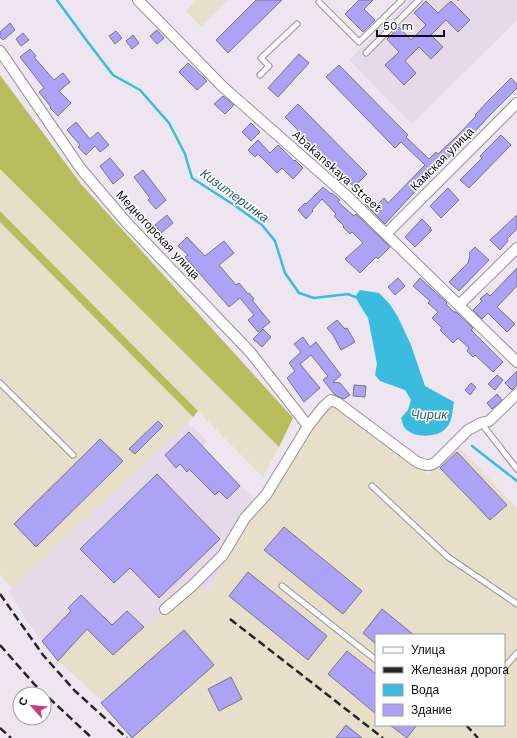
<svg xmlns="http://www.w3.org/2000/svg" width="517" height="738" font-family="'Work Sans',sans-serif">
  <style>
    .built { fill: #e5d9ea }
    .industrial { fill: #e8dfca; fill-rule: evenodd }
    .forest { fill: #b8bc5d }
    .water { fill: #3abcde }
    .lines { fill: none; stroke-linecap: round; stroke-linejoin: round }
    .stream { stroke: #3abcde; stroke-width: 2.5 }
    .building { fill: #ada2f5; stroke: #777681 }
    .lane-casing { stroke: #97919b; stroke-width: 7 }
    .street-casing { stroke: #97919b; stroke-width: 12 }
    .path { stroke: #858188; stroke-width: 1.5; stroke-dasharray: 4 2; stroke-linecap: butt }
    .lane { stroke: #fff; stroke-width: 5 }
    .street { stroke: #fff; stroke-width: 10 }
    .rail { stroke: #262428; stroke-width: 2.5; stroke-dasharray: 8 4; stroke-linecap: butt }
    .labels { text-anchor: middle; stroke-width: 3; stroke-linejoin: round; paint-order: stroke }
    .street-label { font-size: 12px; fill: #0d0b0e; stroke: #fff }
    .water-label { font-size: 13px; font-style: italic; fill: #2b5e6e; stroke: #fff }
  </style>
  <rect width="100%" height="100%" fill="#ede6f1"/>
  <!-- built -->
  <g class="built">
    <path d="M 410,0 L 517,0 L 517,20 L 412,124 L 349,60 Z"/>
    <path d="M 187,422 L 207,441 L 203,447 L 260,504 L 207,593 L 195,584 L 113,655 L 87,629 L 58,661 L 30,626 L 9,592 Z"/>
  </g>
  <!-- industrial -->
  <g class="industrial">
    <path d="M 196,0 L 228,0 L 201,27 L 186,11 Z"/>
    <path d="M 0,169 L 279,447 L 263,477 L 0,211 Z"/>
    <path d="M 0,222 L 193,417 L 13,589 L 0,575 Z"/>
    <path d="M 323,403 L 341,405 L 428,474 L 456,444 L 517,508 L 517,738 L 134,738 L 100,699 L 58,661 L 87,629 L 113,655 L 195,583 L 207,593 L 260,504 ZM 376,635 L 504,635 L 504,725 L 376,725 Z"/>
  </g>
  <!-- forest -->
  <g class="forest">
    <path d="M 0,75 L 81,184 L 293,418 L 279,447 L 0,169 Z"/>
    <path d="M 0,211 L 198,411 L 193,417 L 0,222 Z"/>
  </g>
  <!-- water -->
  <path class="water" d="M 360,290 L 379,293 L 389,303 L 398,317 L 411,345 L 425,386 L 454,402 C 452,412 453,423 444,430 C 435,438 411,438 404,427 C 403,425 402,421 401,418 L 408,410 L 411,400 L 405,390 L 380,381 L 375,375 L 377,364 L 368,318 L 355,297 Z"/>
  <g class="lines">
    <!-- stream -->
    <g class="stream">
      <path d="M 57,0 L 87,41 L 113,75 L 140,90 L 169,123 L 185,154 L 192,178 L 234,205 L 262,225 L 275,241 L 285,273 L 299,293 L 314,298 L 348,294 L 355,297"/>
      <path d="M 472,446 L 517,481"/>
    </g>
  </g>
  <!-- building -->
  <g class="building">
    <path d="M 256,0 L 282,0 L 228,53 L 216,40 Z"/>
    <path d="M 359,0 L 373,0 L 364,9 L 375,20 L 363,32 L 345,14 Z"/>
    <path d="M 426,1 L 438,13 L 451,1 L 470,20 L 458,32 L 446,20 L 431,35 L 443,47 L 431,59 L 419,47 L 405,61 L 416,73 L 404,85 L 385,65 L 399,52 L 387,39 L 399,27 L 411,40 L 426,25 L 414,13 Z"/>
    <path d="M 10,23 L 15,30 L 3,40 L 0,37 L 0,32 Z"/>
    <path d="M 157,30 L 164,38 L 157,44 L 150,36 Z"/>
    <path d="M 116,31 L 122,38 L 115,44 L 109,36 Z"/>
    <path d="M 23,33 L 29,40 L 21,46 L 16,39 Z"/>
    <path d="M 133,35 L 139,43 L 132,49 L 126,41 Z"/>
    <path d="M 30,49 L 36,56 L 34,57 L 54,80 L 63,73 L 70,82 L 59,91 L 71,103 L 58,116 L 50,108 L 51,107 L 39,92 L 44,88 L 20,57 Z"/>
    <path d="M 299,54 L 309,63 L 278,97 L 268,88 Z"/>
    <path d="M 188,63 L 207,81 L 197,90 L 179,72 Z"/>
    <path d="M 339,65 L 408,135 L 406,137 L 429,159 L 436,152 L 438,154 L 457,136 L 476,116 L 475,115 L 489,100 L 511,78 L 517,84 L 517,88 L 491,114 L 455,153 L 454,152 L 423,183 L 385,224 L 365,204 L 370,199 L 377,205 L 384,198 L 388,203 L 425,165 L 401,142 L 395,148 L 326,77 Z"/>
    <path d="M 223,96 L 234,105 L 225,114 L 214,104 Z"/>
    <path d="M 298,104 L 367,174 L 354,187 L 285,117 Z"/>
    <path d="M 76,122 L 90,139 L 98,132 L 109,145 L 100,152 L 95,146 L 86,155 L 78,147 L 80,145 L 67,130 Z"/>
    <path d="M 251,123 L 260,132 L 251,141 L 242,132 Z"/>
    <path d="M 501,135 L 511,145 L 469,188 L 460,180 L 482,158 L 480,156 Z"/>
    <path d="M 258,140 L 270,153 L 278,145 L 294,161 L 295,160 L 303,168 L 293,179 L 282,168 L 277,173 L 258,154 L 255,157 L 248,150 Z"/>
    <path d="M 110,158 L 124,175 L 113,184 L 100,166 Z"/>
    <path d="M 143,170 L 166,200 L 156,209 L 148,200 L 150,198 L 134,177 Z"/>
    <path d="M 323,187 L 331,194 L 332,193 L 340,200 L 338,202 L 354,216 L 356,214 L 390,247 L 378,259 L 376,257 L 360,273 L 345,259 L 363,243 L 352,232 L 350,234 L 343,227 L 344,226 L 334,216 L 336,214 L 322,199 L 312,210 L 313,211 L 306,219 L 298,210 L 305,203 L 306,204 Z"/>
    <path d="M 448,188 L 459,200 L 441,218 L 430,206 Z"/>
    <path d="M 167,215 L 173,223 L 161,233 L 155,225 Z"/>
    <path d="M 517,215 L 517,229 L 507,239 L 508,241 L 500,250 L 490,240 Z"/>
    <path d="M 422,219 L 431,228 L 429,230 L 432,230 L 415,247 L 405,237 Z"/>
    <path d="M 187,237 L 205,256 L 224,241 L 234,253 L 219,265 L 236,285 L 239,283 L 248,294 L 249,293 L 254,299 L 252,300 L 270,322 L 258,332 L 248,320 L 254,315 L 240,298 L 229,307 L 192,265 L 185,257 L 188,255 L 178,246 Z"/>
    <path d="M 475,247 L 489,260 L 459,291 L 449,282 L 468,263 L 470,255 L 469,253 Z"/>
    <path d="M 517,268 L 517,286 L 497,307 L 515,324 L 507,332 L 488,313 L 482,319 L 473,310 L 482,301 L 480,299 L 487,293 L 490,296 Z"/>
    <path d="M 398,278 L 405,286 L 395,295 L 388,287 Z"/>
    <path d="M 420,278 L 447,303 L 446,304 L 454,312 L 456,312 L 473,328 L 471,330 L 503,362 L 493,372 L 475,355 L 473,357 L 467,351 L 469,348 L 458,338 L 453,343 L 440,330 L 442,328 L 432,318 L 438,312 L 428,303 L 430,301 L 413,286 Z"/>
    <path d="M 337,320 L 345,329 L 347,328 L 355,342 L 341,350 L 333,335 L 327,328 Z"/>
    <path d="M 263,329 L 271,337 L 262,347 L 253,339 Z"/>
    <path d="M 303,337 L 310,347 L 316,342 L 341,375 L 333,382 L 340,383 L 350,395 L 344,399 L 335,395 L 323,380 L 328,376 L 311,355 L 300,364 L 320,388 L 304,402 L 287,378 L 295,371 L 289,363 L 301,352 L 294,344 Z"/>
    <path d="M 517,371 L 517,385 L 512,390 L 505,383 Z"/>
    <path d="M 497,375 L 503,380 L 495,390 L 488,384 Z"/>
    <path d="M 471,383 L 476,387 L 470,395 L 465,390 Z"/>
    <path d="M 354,385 L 366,386 L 365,397 L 353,396 Z"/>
    <path d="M 497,394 L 502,400 L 492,409 L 487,403 Z"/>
    <path d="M 158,421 L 163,426 L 135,454 L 129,449 Z"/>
    <path d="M 189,432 L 240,486 L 227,499 L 219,491 L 215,495 L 189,469 L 187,472 L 180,464 L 176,468 L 165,455 Z"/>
    <path d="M 100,439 L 123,461 L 36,547 L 14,524 Z"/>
    <path d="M 457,452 L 507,505 L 490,520 L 440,468 Z"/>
    <path d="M 157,474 L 220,539 L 159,598 L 130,568 L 114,583 L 80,549 Z"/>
    <path d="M 284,527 L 362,591 L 343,614 L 264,550 Z"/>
    <path d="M 248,572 L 327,636 L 308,660 L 229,596 Z"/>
    <path d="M 81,595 L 112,625 L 127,611 L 144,627 L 113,655 L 87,629 L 58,661 L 42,641 L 71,611 L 68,608 Z"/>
    <path d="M 382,609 L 414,635 L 376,635 L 376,644 L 363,633 Z"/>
    <path d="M 184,630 L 214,665 L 132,738 L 101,703 Z"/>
    <path d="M 347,651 L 376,674 L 376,714 L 328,674 Z"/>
    <path d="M 231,677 L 242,699 L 219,711 L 208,689 Z"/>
    <path d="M 346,725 L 362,738 L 336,738 Z"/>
    <path d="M 390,725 L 417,725 L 407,738 Z"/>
  </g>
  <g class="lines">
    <!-- lane casing -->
    <g class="lane-casing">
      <g id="lane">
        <path d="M 319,2 L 359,42 L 402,0"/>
        <path d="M 366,53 L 419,0"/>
        <path d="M 260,75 L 269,66 L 261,58 L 297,24"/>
        <path d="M 0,383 L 73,455"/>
        <path d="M 481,423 L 517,469"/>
        <path d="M 372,486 L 448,557 L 517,604"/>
        <path d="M 282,586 L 376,660"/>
        <path d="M 504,668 L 517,653"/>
      </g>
    </g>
    <!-- street casing -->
    <g class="street-casing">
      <g id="street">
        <path d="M 138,0 L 223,87 L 347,196 L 517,362"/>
        <path d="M 0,51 L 81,169 L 127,223 L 251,353 L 308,426"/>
        <path d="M 386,234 L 517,103"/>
        <path d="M 459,305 L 517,248"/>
        <path d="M 165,609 L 192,586 L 223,555 L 245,518 L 266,495 L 308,426 L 324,406 L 331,400 L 338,403 L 417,462 C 425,465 429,467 436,462 L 468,430 L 481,423 L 489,421 L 517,394"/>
      </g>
    </g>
    <!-- path -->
    <path class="path" d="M 457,0 L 459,0"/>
    <!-- lane -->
    <use href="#lane" class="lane"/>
    <!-- street -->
    <use href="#street" class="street"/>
    <!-- rail -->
    <g class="rail">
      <path d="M 0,594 L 43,655 L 75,691 L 127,738"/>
      <path d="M 230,619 L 383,738"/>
      <path d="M 0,645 L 35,685 L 92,738"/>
      <path d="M 466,725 L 478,738"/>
      <path d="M 0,728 L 11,738"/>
    </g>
  </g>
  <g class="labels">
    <!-- street labels -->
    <g class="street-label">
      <text transform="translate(442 159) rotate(-45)" y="4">Камская улица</text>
      <text transform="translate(337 171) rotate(42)" y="4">Abakanskaya Street</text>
      <text transform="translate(158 235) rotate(47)" y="4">Медногорская улица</text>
    </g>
    <!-- water labels -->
    <g class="water-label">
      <text transform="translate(235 195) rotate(36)" y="5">Кизитеринка</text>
      <text x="429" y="419">Чирик</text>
    </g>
  </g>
  <!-- legend -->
  <rect x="375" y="634" width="130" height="92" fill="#ffffff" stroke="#9e9d9f"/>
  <rect x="383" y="647" width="20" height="6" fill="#ffffff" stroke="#9e9d9f"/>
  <text x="411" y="654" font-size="12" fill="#0d0b0e">Улица</text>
  <rect x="383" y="667" width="20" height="6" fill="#262428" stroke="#9e9d9f"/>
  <text x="411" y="674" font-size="12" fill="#0d0b0e">Железная дорога</text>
  <rect x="383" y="684" width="20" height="12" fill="#3abcde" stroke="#9e9d9f"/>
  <text x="411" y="694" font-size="12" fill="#0d0b0e">Вода</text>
  <rect x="383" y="704" width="20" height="12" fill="#ada2f5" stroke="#9e9d9f"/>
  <text x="411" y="714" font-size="12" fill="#0d0b0e">Здание</text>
  <!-- north arrow -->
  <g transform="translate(32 706) rotate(297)"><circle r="19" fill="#ffffff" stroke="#9e9d9f"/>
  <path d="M0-3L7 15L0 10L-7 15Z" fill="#c64080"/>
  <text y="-6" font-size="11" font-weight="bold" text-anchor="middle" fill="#0d0b0e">С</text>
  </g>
  <!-- scale -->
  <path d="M377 30v6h67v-6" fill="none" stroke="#0d0b0e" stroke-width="2"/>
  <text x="383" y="30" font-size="12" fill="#0d0b0e" stroke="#ffffff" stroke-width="3" paint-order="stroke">50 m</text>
</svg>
